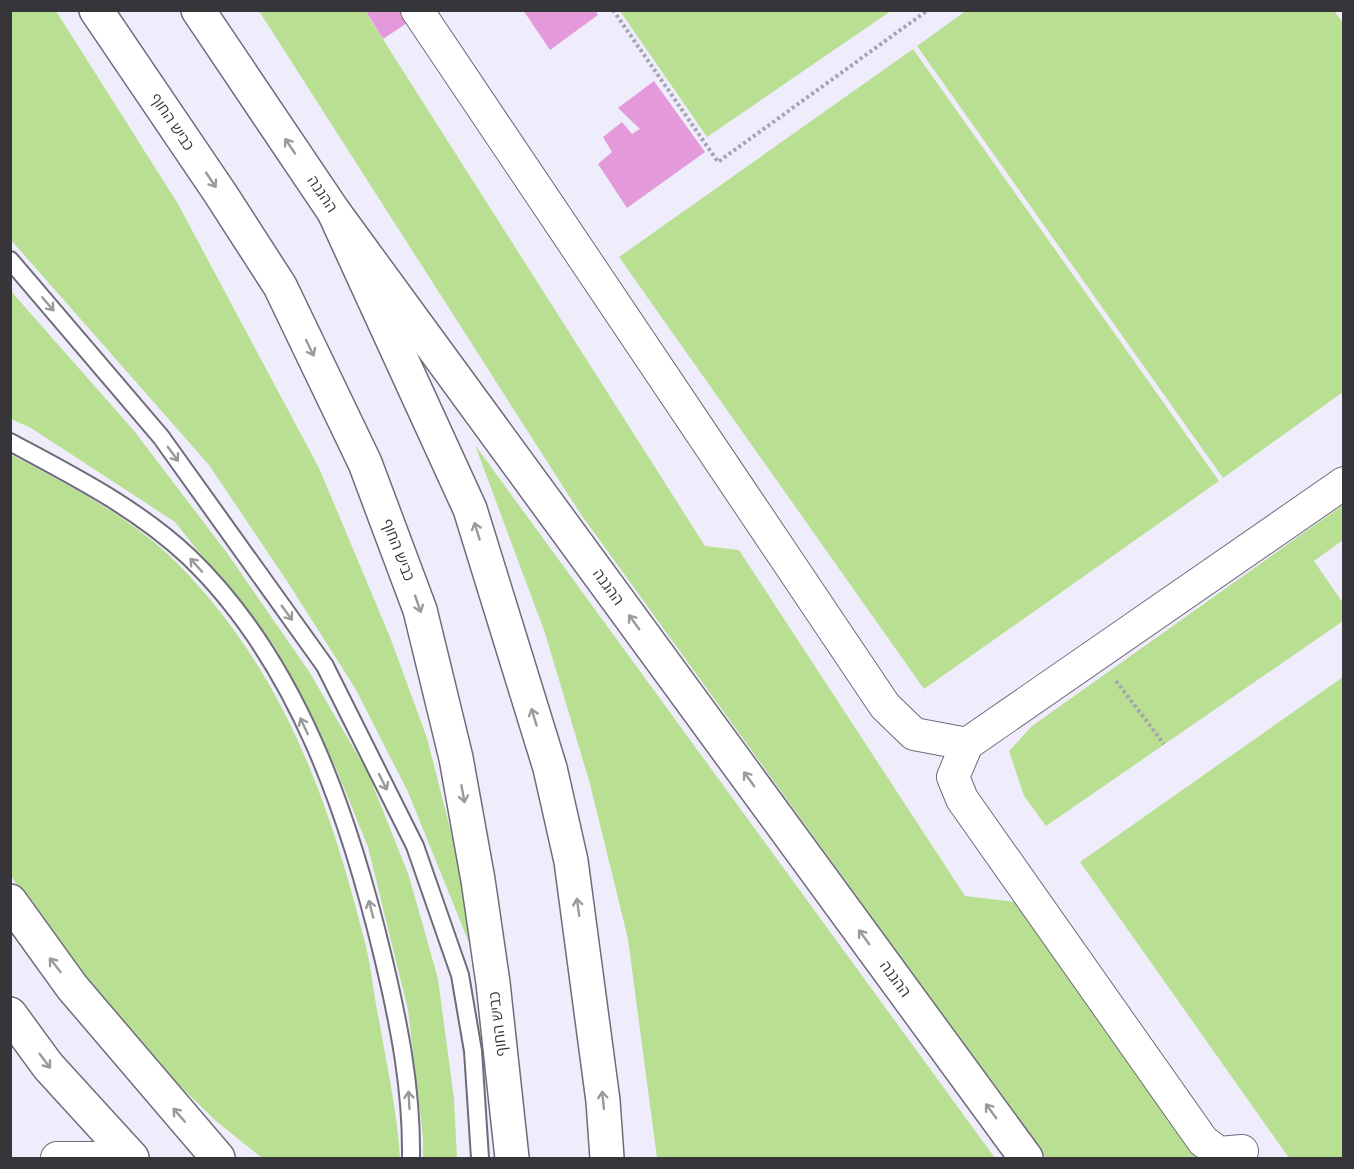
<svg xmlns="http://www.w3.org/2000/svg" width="1354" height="1169" font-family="'Open Sans',Heebo,sans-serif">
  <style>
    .green { fill: #b9df93 }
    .building { fill: #e499da }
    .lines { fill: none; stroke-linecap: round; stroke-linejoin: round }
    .service-casing { stroke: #6e6c79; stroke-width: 20 }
    .minor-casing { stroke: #6e6c79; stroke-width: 34 }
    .trunk-casing { stroke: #6e6c79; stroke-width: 36 }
    .motorway-casing { stroke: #6e6c79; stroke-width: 36 }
    .path { stroke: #a5a4af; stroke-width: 4; stroke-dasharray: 3 3; stroke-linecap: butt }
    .service { stroke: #fff; stroke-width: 16 }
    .minor { stroke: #fff; stroke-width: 32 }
    .trunk { stroke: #fff; stroke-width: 33 }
    .motorway { stroke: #fff; stroke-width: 33 }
    .oneway { stroke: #9a9a9c }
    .labels { text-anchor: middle; stroke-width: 5; stroke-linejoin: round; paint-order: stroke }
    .street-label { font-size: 15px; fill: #35353a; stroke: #fff }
  </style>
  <rect width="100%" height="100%" fill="#efedfc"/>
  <!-- green -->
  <g class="green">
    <path d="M 967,10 L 1334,11 L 1344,24 L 1343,392 L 1223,478 L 917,46 Z"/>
    <path d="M 10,11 L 56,11 L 178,204 L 319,468 L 390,637 L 427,738 L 456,852 L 478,965 L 408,792 L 355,688 L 287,581 L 209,465 L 11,240 Z"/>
    <path d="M 259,11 L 365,11 L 705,546 L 739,550 L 965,896 L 1024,903 L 1198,1158 L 1046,1158 L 580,513 Z"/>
    <path d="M 620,11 L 891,11 L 707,137 Z"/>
    <path d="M 913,49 L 1219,481 L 924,689 L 619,257 Z"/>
    <path d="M 10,290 L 135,432 L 227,553 L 310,673 L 368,773 L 409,876 L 438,979 L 454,1099 L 457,1158 L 423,1158 L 423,1137 L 408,1010 L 368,847 L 335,766 L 275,647 L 175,522 L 31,428 L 11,419 Z"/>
    <path d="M 475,445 L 995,1158 L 657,1158 L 628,939 L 590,784 L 545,633 Z"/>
    <path d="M 10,454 C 68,485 130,516 177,563 C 281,668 327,794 363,935 C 371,962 373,992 379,1020 C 387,1067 397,1110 400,1158 L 262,1158 L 216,1121 L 134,1041 L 35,919 L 11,875 Z"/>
    <path d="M 1343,505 L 1343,540 L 1314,561 L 1343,603 L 1343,621 L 1046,826 L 1024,796 L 1009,751 L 1032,726 Z"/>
    <path d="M 1343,677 L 1343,1158 L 1289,1158 L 1080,862 Z"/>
  </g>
  <!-- building -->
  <g class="building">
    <path d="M 365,10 L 399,10 L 407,23 L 383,39 Z"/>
    <path d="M 523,10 L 595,10 L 598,15 L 550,50 Z"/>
    <path d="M 654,81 L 705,152 L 627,208 L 598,164 L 612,152 L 603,137 L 622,122 L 632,134 L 640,129 L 618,108 Z"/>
  </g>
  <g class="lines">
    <!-- service casing -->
    <g class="service-casing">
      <g id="service">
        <path d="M 10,260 L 161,437 L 325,666 L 415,846 L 460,975 L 473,1051 L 480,1158"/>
        <path d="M 10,442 C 73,476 137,508 189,557 C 297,661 349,815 383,957 C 399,1024 412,1089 411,1158"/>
      </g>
    </g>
    <!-- minor casing -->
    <g class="minor-casing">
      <g id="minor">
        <path d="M 417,10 L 885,706 L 914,734 L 967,744 L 1344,483"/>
        <path d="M 967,744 L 953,777 L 962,799 L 1203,1141 L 1219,1153 L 1242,1151"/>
        <path d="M 57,1158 L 94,1158"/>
      </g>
    </g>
    <!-- trunk casing -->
    <g class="trunk-casing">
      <g id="trunk">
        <path d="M 198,10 L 334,212 L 1026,1158"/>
        <path d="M 10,1014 L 48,1066 L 132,1158"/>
      </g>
    </g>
    <!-- motorway casing -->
    <g class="motorway-casing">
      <g id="motorway">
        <path d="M 96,10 L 220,193 L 280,286 L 365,463 L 420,610 L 456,758 L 478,880 L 493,983 L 512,1158"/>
        <path d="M 334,212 L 470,509 L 550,768 L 571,861 L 603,1101 L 607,1158"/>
        <path d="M 10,901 L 72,987 L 218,1158"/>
      </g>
    </g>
    <!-- path -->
    <g class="path">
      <path d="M 613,10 L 718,162 L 928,10"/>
      <path d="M 1116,681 L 1164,744"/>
    </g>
    <!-- service -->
    <use href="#service" class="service"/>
    <!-- minor -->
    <use href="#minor" class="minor"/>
    <!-- trunk -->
    <use href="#trunk" class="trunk"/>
    <!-- motorway -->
    <use href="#motorway" class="motorway"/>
  </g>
  <!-- one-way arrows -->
  <defs><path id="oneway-shaft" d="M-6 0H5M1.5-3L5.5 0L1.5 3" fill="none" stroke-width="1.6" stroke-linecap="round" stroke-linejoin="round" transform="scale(1.5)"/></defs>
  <g class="oneway">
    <use href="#oneway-shaft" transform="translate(290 146) rotate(-124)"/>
    <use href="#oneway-shaft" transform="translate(211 180) rotate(56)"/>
    <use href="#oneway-shaft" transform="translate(48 304) rotate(49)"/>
    <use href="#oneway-shaft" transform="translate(310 348) rotate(64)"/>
    <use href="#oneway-shaft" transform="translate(173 454) rotate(54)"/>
    <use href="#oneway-shaft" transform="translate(477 531) rotate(-107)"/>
    <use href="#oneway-shaft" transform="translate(196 565) rotate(-132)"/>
    <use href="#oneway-shaft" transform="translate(418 604) rotate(71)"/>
    <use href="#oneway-shaft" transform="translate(287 613) rotate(54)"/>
    <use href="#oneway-shaft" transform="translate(634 622) rotate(-126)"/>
    <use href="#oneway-shaft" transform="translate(534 717) rotate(-107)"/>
    <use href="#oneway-shaft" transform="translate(304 726) rotate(-115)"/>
    <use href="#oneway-shaft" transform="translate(749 779) rotate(-126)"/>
    <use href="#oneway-shaft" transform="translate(383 782) rotate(63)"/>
    <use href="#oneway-shaft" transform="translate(463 794) rotate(80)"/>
    <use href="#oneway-shaft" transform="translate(578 907) rotate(-98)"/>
    <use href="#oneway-shaft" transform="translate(371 909) rotate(-105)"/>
    <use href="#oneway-shaft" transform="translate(864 937) rotate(-126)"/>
    <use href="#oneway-shaft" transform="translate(55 965) rotate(-128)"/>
    <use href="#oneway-shaft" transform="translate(45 1061) rotate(53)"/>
    <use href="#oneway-shaft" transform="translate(409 1100) rotate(-93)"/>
    <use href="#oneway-shaft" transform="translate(603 1100) rotate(-96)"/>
    <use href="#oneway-shaft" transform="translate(991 1111) rotate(-126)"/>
    <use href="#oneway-shaft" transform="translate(179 1115) rotate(-131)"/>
  </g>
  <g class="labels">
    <!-- street labels -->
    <g class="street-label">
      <text transform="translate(172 122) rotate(56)" y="5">כביש החוף</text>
      <text transform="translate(322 194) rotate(56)" y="5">ההגנה</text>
      <text transform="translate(398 550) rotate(69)" y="5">כביש החוף</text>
      <text transform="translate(608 587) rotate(54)" y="5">ההגנה</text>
      <text transform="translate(895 979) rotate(54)" y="5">ההגנה</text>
      <text transform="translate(498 1024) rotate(-97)" y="5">כביש החוף</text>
    </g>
  </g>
  <!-- border -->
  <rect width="1354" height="1169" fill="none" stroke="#35353a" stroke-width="24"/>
</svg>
